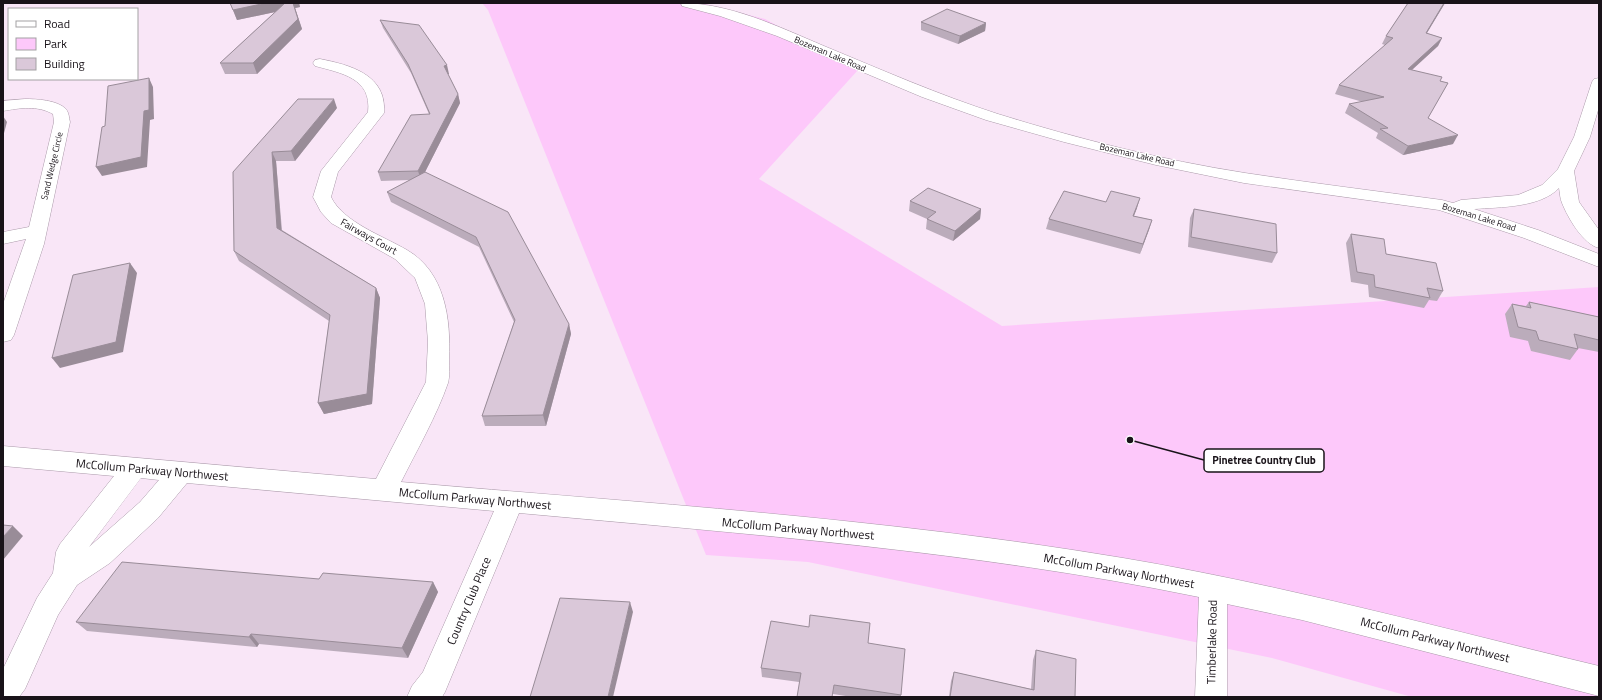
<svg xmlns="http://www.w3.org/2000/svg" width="1602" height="700" font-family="'Titillium Web',sans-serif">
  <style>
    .green { fill: #fdc8fa }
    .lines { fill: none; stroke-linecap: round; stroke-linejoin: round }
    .minor-casing { stroke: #ab9aaa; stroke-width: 1 }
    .minor { fill: #fff; fill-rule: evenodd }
    .wall { fill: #bbacbb }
    .shaded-wall { fill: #998c98 }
    .building { fill: #dac8d9; stroke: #998c98 }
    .labels { text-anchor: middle; stroke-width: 3; stroke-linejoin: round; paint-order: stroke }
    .far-street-label { font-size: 9px; fill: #191319; stroke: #fff }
    .street-label { font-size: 10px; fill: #191319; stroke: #fff }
    .near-street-label { font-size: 12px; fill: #191319; stroke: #fff }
    .leader { fill: none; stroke: #191319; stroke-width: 1.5 }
    .callout-dot { fill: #191319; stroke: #fff; stroke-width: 1.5 }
    .callout { fill: #fff; stroke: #191319; stroke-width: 1.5 }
    .callout-label { font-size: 11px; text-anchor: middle; font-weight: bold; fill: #191319 }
  </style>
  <rect width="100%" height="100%" fill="#f9e6f7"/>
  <!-- green -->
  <path class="green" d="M 482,3 L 701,3 L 765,19 L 858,70 L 759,179 L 1002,326 L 1599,287 L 1599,697 L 1412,697 L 1272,658 L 808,562 L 706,555 L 488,10 Z"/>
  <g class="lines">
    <!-- minor casing -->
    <g class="minor-casing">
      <g id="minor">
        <path d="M 681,3 C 730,3 779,27 824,46 C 882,70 939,95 998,114 C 1078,139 1162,160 1245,173 C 1310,183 1376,191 1442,200 L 1453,203 L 1461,200 L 1518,195 L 1542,185 L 1558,169 L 1574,137 L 1592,82 L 1594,79 L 1599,78 L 1599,107 L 1590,137 L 1574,171 L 1579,202 L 1599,230 L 1599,248 C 1583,244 1568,218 1562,203 C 1560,199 1560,193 1559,188 C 1540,208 1500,207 1474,209 L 1538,230 L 1599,254 L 1599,267 L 1524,238 L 1439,210 L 1244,183 L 1156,165 L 1064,142 L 986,120 L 922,97 L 777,36 L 720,16 L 682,6 Z"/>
        <path d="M 320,59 C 351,65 387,75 384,113 L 338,172 L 331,197 C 343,222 383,236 407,250 C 445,272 451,319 449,359 C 449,367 450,376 448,383 C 437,415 416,452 401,482 C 642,503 884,518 1123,558 C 1283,585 1441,628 1599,666 L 1599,696 L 1302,620 L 1227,604 L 1227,697 L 1195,697 L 1199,597 C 975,551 747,534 519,513 L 445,692 L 442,697 L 407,697 L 412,686 L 423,672 L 494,511 L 187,483 L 158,518 L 110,563 L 77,585 L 58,615 L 25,689 L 19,697 L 3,697 L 3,669 L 37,598 L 53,573 L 56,552 L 60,544 L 114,476 L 3,466 L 3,446 L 376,479 L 426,382 L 428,342 L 425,304 L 415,278 L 395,259 L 331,223 L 321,212 L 313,197 L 321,171 L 368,112 C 372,78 341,73 315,66 L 313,63 L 315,60 ZM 141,478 L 159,480 L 140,502 L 89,547 Z"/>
        <path d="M 25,99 C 37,99 57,100 66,109 C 69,113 69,118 70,122 L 44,244 L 14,335 L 11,340 L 3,342 L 3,304 L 26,239 L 3,244 L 3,232 L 29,227 L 54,122 L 53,114 C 37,105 20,108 3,111 L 3,101 Z"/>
      </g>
    </g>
    <!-- minor -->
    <use href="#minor" class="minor"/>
  </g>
  <!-- wall -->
  <g class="wall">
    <path d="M 230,3 L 299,3 L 300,7 L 295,8 L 302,29 L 257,74 L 225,74 L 220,63 L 275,12 L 237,20 Z"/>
    <path d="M 1408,3 L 1445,3 L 1427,33 L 1442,38 L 1438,46 L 1412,70 L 1440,81 L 1448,83 L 1428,118 L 1453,144 L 1403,155 L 1376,138 L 1378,133 L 1345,113 L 1349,104 L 1363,102 L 1335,94 L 1339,85 L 1385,45 L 1382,44 L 1386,36 Z"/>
    <path d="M 380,20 L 449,74 L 448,74 L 458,94 L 460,103 L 425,172 L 569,324 L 571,334 L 546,426 L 485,426 L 482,416 L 514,322 L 479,247 L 391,202 L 387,192 L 410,180 L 381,181 L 378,172 L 429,114 L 411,73 L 383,28 Z"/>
    <path d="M 921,22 L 986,23 L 985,31 L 958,44 L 921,30 Z"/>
    <path d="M 337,108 L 295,161 L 276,161 L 282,230 L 376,288 L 380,298 L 372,404 L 324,414 L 318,403 L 329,321 L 239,261 L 234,251 L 233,172 Z"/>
    <path d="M 910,201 L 981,209 L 980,219 L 953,241 L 926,229 L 927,219 L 909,211 Z"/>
    <path d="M 1106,202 L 1137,208 L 1134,216 L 1152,220 L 1140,254 L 1046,229 L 1049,219 Z"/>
    <path d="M 1194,209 L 1277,253 L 1272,263 L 1188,247 L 1190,218 Z"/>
    <path d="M 1351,234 L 1386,254 L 1443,291 L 1437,301 L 1429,300 L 1424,308 L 1369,297 L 1368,285 L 1351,282 L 1346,243 Z"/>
    <path d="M 1529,302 L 1599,317 L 1599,352 L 1578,348 L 1578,349 L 1570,360 L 1531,351 L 1528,341 L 1510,337 L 1505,314 L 1512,304 L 1526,306 Z"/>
    <path d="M 319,579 L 433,582 L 438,592 L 408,658 L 259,644 L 257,647 L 87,631 L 76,622 Z"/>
    <path d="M 868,643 L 901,695 L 901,697 L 852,697 L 833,694 L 799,682 L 762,677 L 761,668 Z"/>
    <path d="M 1036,650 L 1075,697 L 949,697 L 951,681 L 954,672 L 1031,689 L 1033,660 Z"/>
  </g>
  <!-- shaded-wall -->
  <g class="shaded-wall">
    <path d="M 266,3 L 292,3 L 294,8 L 237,20 L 233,10 Z"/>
    <path d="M 293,3 L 299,3 L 300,7 L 295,8 L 302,29 L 257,74 L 253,63 Z"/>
    <path d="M 1444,3 L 1445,3 L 1422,41 L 1426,33 Z"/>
    <path d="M 986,23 L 985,31 L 958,44 L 960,36 Z"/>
    <path d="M 1442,38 L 1438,46 L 1404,77 L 1408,69 Z"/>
    <path d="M 447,65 L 449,74 L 446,74 L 444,66 Z"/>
    <path d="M 149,78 L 153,87 L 154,119 L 150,120 L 147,167 L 102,176 L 96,167 L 144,111 Z"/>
    <path d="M 458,94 L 460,103 L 421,180 L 418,171 Z"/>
    <path d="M 334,99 L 337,108 L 295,161 L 291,151 Z"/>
    <path d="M 3,116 L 7,122 L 3,137 Z"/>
    <path d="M 1458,135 L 1453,144 L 1403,155 L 1408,146 Z"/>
    <path d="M 272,152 L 276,161 L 282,238 L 277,228 Z"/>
    <path d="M 1140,198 L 1137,208 L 1130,225 L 1133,216 Z"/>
    <path d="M 981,209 L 980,219 L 953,241 L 955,231 Z"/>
    <path d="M 1152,220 L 1149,230 L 1140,254 L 1143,244 Z"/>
    <path d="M 130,263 L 137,273 L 123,352 L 60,368 L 52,358 Z"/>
    <path d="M 376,288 L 380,298 L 372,404 L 324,414 L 318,403 Z"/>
    <path d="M 569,324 L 571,334 L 546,426 L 543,415 Z"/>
    <path d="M 13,526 L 23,536 L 3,560 L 3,537 Z"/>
    <path d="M 433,582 L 438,592 L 408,658 L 402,648 Z"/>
    <path d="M 630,602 L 633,612 L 613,697 L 608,697 Z"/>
    <path d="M 251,634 L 259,644 L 257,647 L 249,637 Z"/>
  </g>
  <!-- building -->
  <g class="building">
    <path d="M 230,3 L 266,3 L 233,10 Z"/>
    <path d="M 285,3 L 293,3 L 298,19 L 253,63 L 220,63 Z"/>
    <path d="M 1408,3 L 1444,3 L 1426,33 L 1442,38 L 1408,69 L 1442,77 L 1440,81 L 1448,83 L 1428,118 L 1458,135 L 1408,146 L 1380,129 L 1388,128 L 1349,104 L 1384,97 L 1339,85 L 1393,38 L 1386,36 Z"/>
    <path d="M 947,9 L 986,23 L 960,36 L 921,22 Z"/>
    <path d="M 380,20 L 419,25 L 447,65 L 444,66 L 458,94 L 418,171 L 378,172 L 411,115 L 430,114 L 408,64 Z"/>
    <path d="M 149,78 L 149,110 L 144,111 L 141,157 L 96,167 L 102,127 L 105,126 L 108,86 Z"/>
    <path d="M 298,99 L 334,99 L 291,151 L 272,152 L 277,228 L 376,288 L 367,394 L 318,403 L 330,315 L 234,251 L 233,172 Z"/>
    <path d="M 425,172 L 508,212 L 569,324 L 543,415 L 482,416 L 515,320 L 476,237 L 387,192 Z"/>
    <path d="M 928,188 L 981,209 L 955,231 L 927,219 L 936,212 L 910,201 Z"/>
    <path d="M 1064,191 L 1106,202 L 1111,191 L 1140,198 L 1133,216 L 1152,220 L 1143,244 L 1049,219 Z"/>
    <path d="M 1194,209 L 1276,224 L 1277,253 L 1191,237 Z"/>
    <path d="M 1351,234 L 1384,239 L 1386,254 L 1436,263 L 1443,291 L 1427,288 L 1430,298 L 1375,287 L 1374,275 L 1357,272 Z"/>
    <path d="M 130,263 L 116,342 L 52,358 L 73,275 Z"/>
    <path d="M 1529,302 L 1599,317 L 1599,340 L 1574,334 L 1578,349 L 1539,340 L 1536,331 L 1518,327 L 1512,304 L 1531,308 Z"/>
    <path d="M 3,525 L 13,526 L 3,537 Z"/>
    <path d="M 122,562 L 319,579 L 323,573 L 433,582 L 402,648 L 251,634 L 249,637 L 76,622 Z"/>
    <path d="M 560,598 L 630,602 L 608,697 L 530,697 Z"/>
    <path d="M 810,615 L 870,623 L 868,643 L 905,649 L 901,695 L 834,685 L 832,697 L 797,697 L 801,673 L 761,668 L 771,621 L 809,627 Z"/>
    <path d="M 1036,650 L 1076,659 L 1075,697 L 950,697 L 954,672 L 1034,690 Z"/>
  </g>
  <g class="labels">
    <!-- far-street labels -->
    <g class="far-street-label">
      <text transform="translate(830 54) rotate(23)" y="3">Bozeman Lake Road</text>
      <text transform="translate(1137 155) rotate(13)" y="3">Bozeman Lake Road</text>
      <text transform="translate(52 166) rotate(-77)" y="3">Sand Wedge Circle</text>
      <text transform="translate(1479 217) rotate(17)" y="3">Bozeman Lake Road</text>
    </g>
    <!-- street labels -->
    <g class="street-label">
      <text transform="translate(369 236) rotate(29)" y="4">Fairways Court</text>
    </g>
    <!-- near-street labels -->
    <g class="near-street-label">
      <text transform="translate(152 470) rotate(5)" y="4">McCollum Parkway Northwest</text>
      <text transform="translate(475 499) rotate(5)" y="4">McCollum Parkway Northwest</text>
      <text transform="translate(798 529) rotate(5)" y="4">McCollum Parkway Northwest</text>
      <text transform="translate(1119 571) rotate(10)" y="4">McCollum Parkway Northwest</text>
      <text transform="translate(469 601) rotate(-67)" y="4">Country Club Place</text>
      <text transform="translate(1435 640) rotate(14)" y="4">McCollum Parkway Northwest</text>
      <text transform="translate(1212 642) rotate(-89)" y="4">Timberlake Road</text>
    </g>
  </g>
  <!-- callouts -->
  <path class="leader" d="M1130 440L1204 460"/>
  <circle class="callout-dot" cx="1130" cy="440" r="4"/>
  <rect class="callout" x="1204" y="449" width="120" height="23" rx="4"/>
  <g class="callout-label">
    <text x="1264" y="464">Pinetree Country Club</text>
  </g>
  <!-- border -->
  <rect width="1602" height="700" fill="none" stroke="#191319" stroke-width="8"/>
  <!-- legend -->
  <rect x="8" y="8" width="130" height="72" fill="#ffffff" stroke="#a3a1a3"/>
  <rect x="16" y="21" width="20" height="6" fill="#ffffff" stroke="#a3a1a3"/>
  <text x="44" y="28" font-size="12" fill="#191319">Road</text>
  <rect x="16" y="38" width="20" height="12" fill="#fdc8fa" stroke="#a3a1a3"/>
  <text x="44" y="48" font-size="12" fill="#191319">Park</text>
  <rect x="16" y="58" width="20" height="12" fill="#dac8d9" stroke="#a3a1a3"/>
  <text x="44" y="68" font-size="12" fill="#191319">Building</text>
</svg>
